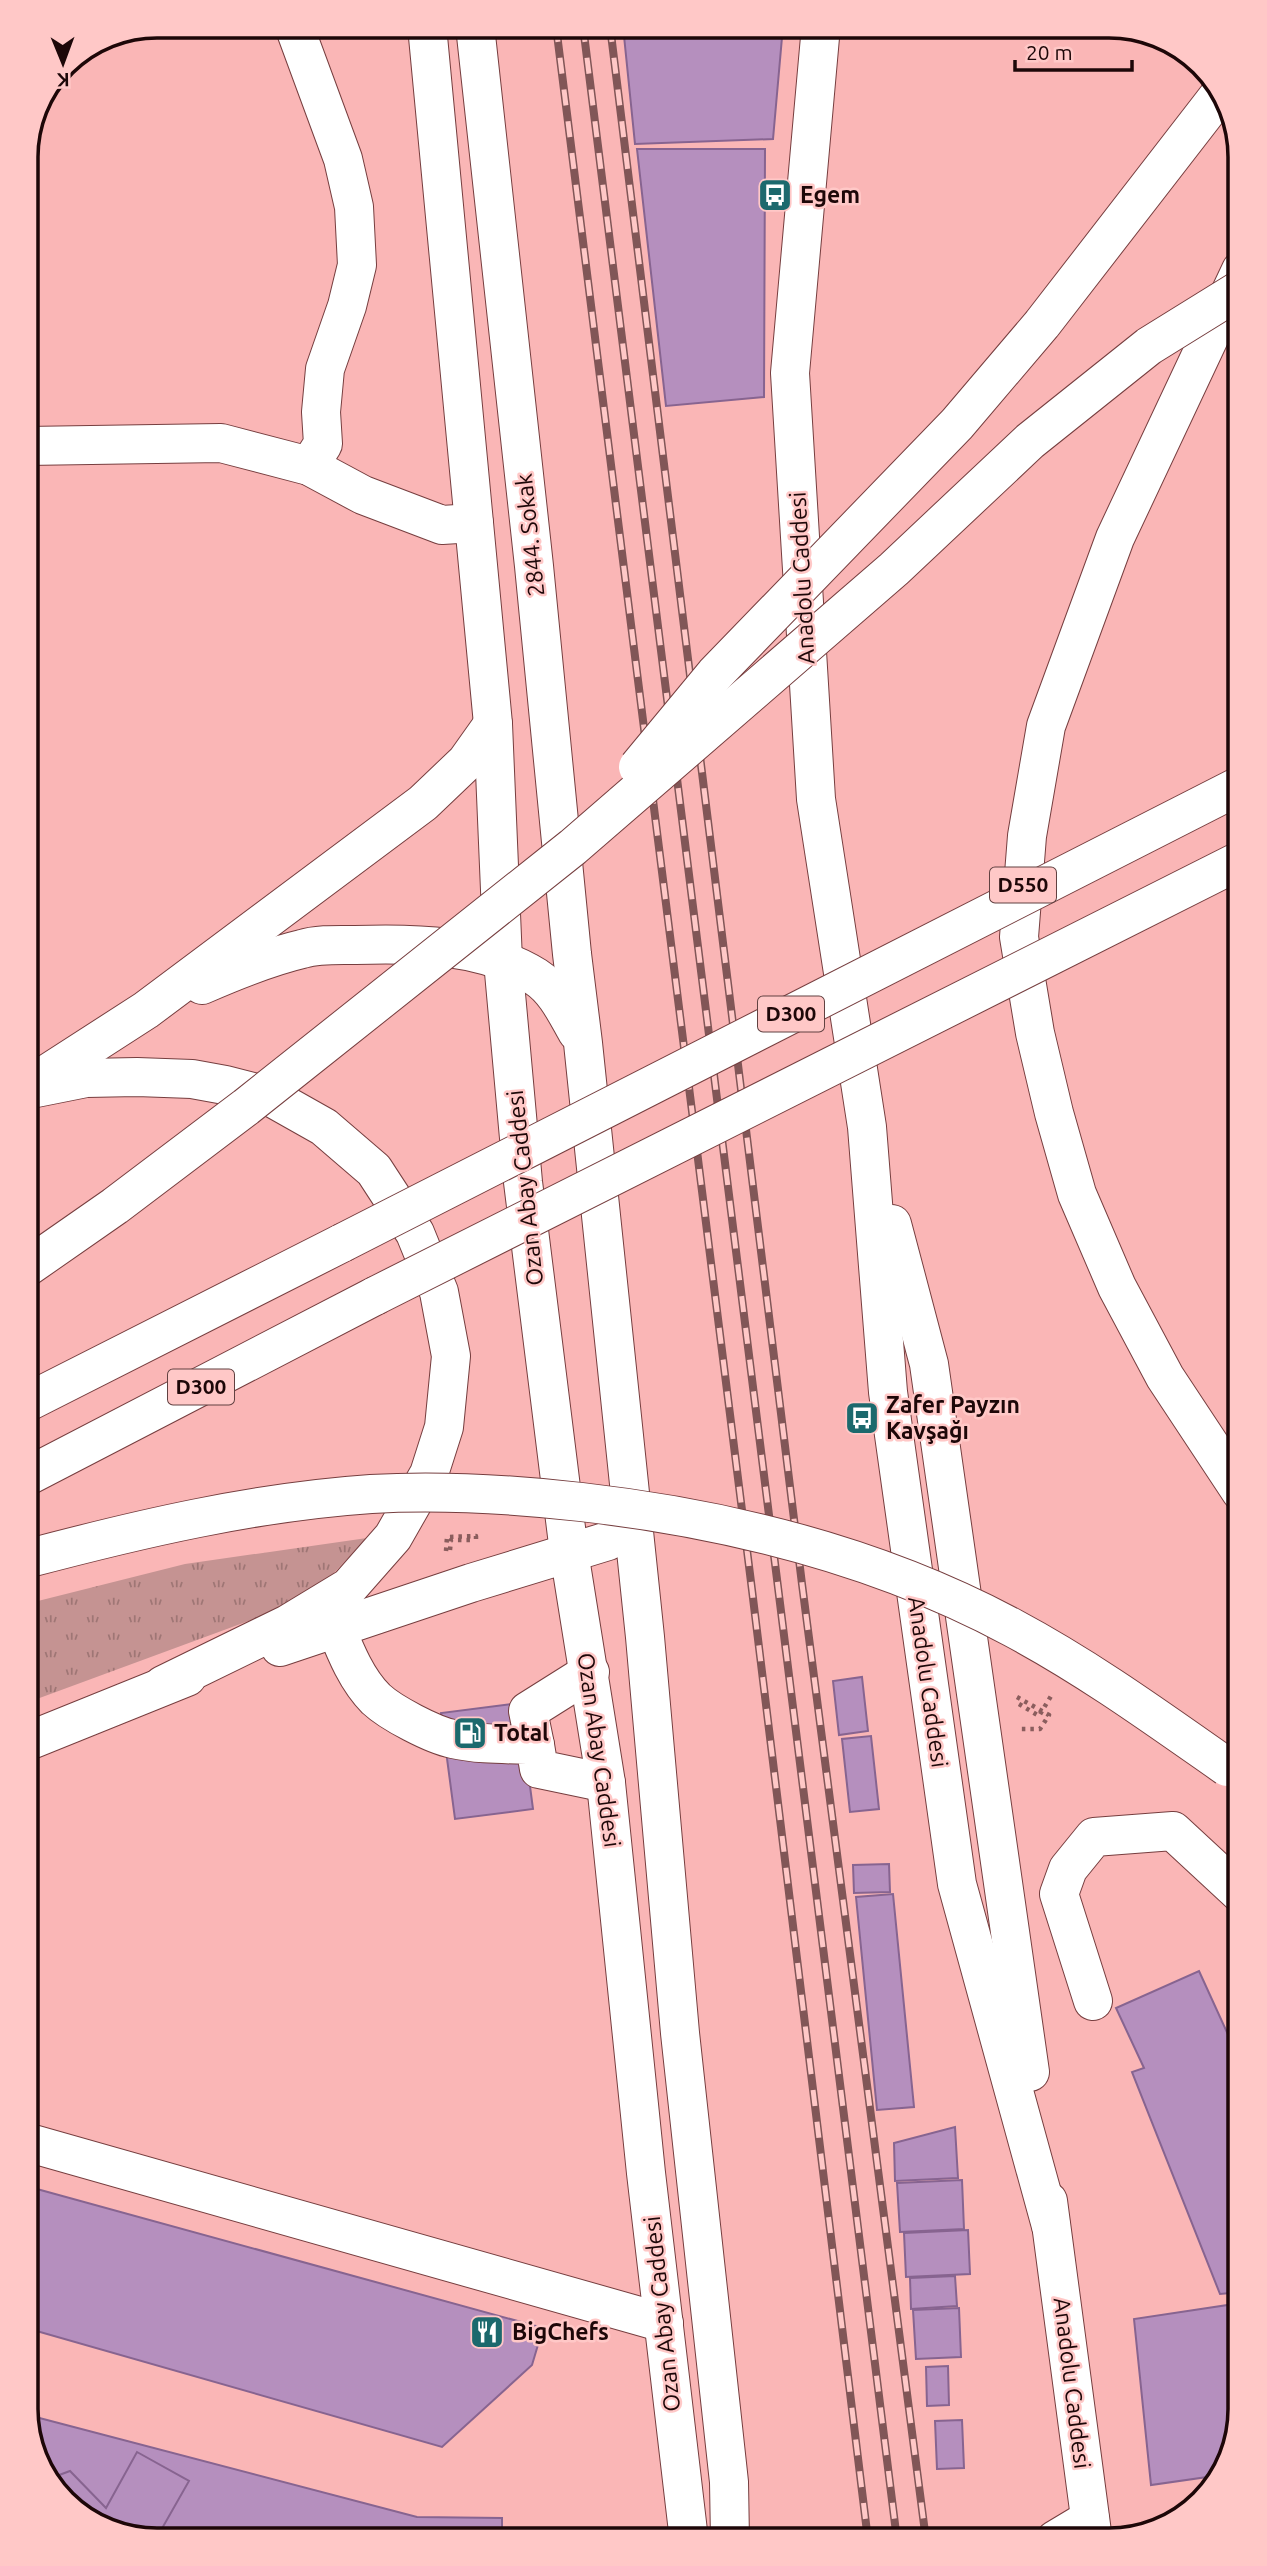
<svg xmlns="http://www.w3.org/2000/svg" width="1267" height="2566" font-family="Ubuntu,sans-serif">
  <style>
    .grass { fill: url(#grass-tufts) }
    .building { fill: #b58fbe; stroke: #876490; stroke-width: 2 }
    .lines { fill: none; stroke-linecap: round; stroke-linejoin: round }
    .minor-casing { stroke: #763e3f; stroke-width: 40 }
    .major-casing { stroke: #763e3f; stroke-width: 40 }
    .highway-casing { stroke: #763e3f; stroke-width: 40 }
    .path { stroke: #8a5d5d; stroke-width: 4.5; stroke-dasharray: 3.5 5; stroke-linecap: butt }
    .minor { stroke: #fff; stroke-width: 38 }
    .major { stroke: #fff; stroke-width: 38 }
    .highway { stroke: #fff; stroke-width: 38 }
    .rail-casing { stroke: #815657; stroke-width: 8 }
    .rail { stroke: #ffc8c7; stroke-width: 5; stroke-dasharray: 16; stroke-linecap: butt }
    .highway-bridge-casing { stroke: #763e3f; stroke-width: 40; stroke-linecap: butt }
    .highway-bridge { stroke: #fff; stroke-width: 38 }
    .labels { text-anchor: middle; stroke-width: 5; stroke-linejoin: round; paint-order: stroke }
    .shield { fill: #ffc8c7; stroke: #614141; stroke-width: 2 }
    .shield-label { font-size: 21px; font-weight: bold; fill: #1d0708 }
    .poi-label { font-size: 23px; font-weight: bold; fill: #1d0708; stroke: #ffc8c7; text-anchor: start }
    .street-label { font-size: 23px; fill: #1d0708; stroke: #ffc8c7 }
    .rim { fill: none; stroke: #1d0708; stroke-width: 3.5 }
  </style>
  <defs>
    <pattern id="grass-tufts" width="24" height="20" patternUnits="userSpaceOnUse" patternTransform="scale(1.75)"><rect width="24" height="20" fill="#c59392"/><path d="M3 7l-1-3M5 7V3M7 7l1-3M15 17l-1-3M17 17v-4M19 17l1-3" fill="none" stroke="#9f7675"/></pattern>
  </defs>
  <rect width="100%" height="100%" fill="#fab6b6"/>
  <!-- grass -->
  <path class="grass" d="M 367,1538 L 331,1576 L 284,1608 L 26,1703 L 26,1604 L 185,1564 Z"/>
  <!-- building -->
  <g class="building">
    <path d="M 623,26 L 783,26 L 773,139 L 635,144 Z"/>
    <path d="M 637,149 L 765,149 L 764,397 L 666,406 Z"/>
    <path d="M 862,1677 L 868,1731 L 839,1735 L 833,1681 Z"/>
    <path d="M 519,1703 L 533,1809 L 455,1819 L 441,1713 Z"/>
    <path d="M 871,1736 L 879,1809 L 850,1812 L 842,1739 Z"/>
    <path d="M 889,1864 L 890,1892 L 854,1893 L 853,1865 Z"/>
    <path d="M 893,1894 L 914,2107 L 877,2110 L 856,1897 Z"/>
    <path d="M 1199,1971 L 1241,2063 L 1241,2292 L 1220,2294 L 1132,2072 L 1144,2068 L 1116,2008 Z"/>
    <path d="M 955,2127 L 958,2178 L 895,2181 L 894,2143 Z"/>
    <path d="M 962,2180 L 964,2229 L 900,2232 L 897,2183 Z"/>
    <path d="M 26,2186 L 543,2328 L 532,2365 L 442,2447 L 26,2328 Z"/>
    <path d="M 968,2230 L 970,2274 L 906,2277 L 904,2233 Z"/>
    <path d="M 955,2276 L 957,2306 L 911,2309 L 910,2278 Z"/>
    <path d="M 1241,2303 L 1241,2409 L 1221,2475 L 1151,2485 L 1134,2319 Z"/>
    <path d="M 959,2308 L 961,2357 L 916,2359 L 913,2310 Z"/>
    <path d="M 948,2366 L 949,2405 L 927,2406 L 926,2367 Z"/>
    <path d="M 28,2415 L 417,2517 L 502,2518 L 502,2540 L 149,2539 L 78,2513 L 36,2458 Z"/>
    <path d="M 962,2420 L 964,2468 L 937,2469 L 935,2421 Z"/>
    <path d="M 137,2452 L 189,2481 L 156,2539 L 149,2539 L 78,2513 L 51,2478 L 70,2471 L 106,2508 Z"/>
  </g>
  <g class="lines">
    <!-- minor casing -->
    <g class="minor-casing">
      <g id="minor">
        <path d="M 294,26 L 343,159 L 354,207 L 357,265 L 347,306 L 325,369 L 321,412 L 323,444 L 309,466"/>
        <path d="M 26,446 L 221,443 L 309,466 L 363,495 L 442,525 L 474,523"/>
        <path d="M 336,1628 C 346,1653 357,1680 376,1699 C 391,1713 433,1735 453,1739 C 480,1745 508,1744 535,1745 L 539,1769 L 606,1783"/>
        <path d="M 535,1745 L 528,1711 L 590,1672"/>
        <path d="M 1093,2001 L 1059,1894 L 1068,1869 L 1094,1837 L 1173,1831 L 1241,1894"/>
        <path d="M 26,2142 L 664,2323"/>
      </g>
    </g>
    <!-- major casing -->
    <g class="major-casing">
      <g id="major">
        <path d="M 427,26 L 493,724 L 503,961 L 523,1182 L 569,1552 L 606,1783 L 646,2173 L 689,2540"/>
        <path d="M 475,26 L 534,566 L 572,954 L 583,1043 L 645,1637 L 680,2033 L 729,2482 L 730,2540"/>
        <path d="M 821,26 L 790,373 L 816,799 L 867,1127 L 888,1392 L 957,1884 L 1051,2226"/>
        <path d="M 202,985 C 234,971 268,957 302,949 C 318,944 338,945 355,945 C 415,943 483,944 536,977 C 556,990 566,1013 577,1032"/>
        <path d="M 39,1079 L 146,1010 L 423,803 L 466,762 L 493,724"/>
        <path d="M 26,1090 L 86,1078 L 137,1077 L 192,1079 L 225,1085 L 269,1096 L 324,1127 L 374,1170 L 415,1233 L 439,1292 L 451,1356 L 444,1427 L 429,1474 L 393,1537 L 349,1587 L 288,1624 L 163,1685"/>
        <path d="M 892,1224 L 929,1364 L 1030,2072"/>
        <path d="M 280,1647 L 471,1583 L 608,1541 L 633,1528"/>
        <path d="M 26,1742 L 187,1677"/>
        <path d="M 1048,2201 L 1093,2540"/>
        <path d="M 1055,2540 L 1090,2519"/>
      </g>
    </g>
    <!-- highway casing -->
    <g class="highway-casing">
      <g id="highway">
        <path d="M 26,1403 L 342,1243"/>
        <path d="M 26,1477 L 375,1296"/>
        <path d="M 1241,1492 L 1165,1377 L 1117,1287 L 1077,1194 L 1054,1113 L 1035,1033 L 1019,937 L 1027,836 L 1046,726 L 1115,538 L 1241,270"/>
      </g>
    </g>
    <!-- path -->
    <g class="path">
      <path d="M 450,1550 L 451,1540 L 470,1540"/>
      <path d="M 446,1551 L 447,1537 L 476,1536 L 476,1540"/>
      <path d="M 1017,1697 L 1049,1715 L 1040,1729 L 1019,1729"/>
      <path d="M 1019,1704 L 1039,1716 L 1051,1696"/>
    </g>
    <!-- minor -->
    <use href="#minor" class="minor"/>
    <!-- major -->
    <use href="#major" class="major"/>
    <!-- highway -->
    <use href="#highway" class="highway"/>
    <!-- rail casing -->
    <g class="rail-casing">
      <g id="rail">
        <path d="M 556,26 L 752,1590 L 868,2540"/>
        <path d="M 583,26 L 897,2540"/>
        <path d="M 610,26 L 802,1584 L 926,2540"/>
      </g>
    </g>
    <!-- rail -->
    <use href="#rail" class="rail"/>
    <!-- highway-bridge casing -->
    <g class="highway-bridge-casing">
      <g id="highway-bridge">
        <path d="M 638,767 L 715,674 L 957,424 L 1042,324 L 1220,94"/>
        <path d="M 342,1243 L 1241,785"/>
        <path d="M 26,1268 L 115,1206 L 246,1107 L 573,847 L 894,569 L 1030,441 L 1149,346 L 1241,289"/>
        <path d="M 375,1296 L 1241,860"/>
        <path d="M 26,1559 C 139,1529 254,1502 371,1494 C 441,1490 510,1494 581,1502 C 731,1519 879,1556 1013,1628 C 1088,1668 1157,1718 1227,1767"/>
      </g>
    </g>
    <!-- highway-bridge -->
    <use href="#highway-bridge" class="highway-bridge"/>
  </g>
  <!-- icons -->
  <defs>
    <g id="bus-square" transform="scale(1.75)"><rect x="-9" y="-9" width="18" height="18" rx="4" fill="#1c696d" stroke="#ffc8c7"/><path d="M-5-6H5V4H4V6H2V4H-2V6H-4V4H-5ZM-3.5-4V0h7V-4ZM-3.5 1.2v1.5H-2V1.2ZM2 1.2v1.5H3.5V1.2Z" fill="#fff"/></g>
    <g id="fuel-square" transform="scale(1.75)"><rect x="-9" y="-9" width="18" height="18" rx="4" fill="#1c696d" stroke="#ffc8c7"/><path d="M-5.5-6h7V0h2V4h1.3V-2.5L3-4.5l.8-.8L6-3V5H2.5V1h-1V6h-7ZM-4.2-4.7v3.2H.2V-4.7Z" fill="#fff"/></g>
    <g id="restaurant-square" transform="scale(1.75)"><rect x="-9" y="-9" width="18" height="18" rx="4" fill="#1c696d" stroke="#ffc8c7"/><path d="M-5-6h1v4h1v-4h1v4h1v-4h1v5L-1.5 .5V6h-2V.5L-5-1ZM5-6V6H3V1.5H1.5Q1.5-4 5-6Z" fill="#fff"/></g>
  </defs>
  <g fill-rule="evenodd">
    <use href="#bus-square" x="775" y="195"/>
    <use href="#bus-square" x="862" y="1418"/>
    <use href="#fuel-square" x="470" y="1733"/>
    <use href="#restaurant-square" x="487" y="2332"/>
  </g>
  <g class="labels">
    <!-- shield labels -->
    <g class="shield">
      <rect x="990" y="867.5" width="66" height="35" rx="5"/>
      <rect x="758" y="996.5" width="66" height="35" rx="5"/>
      <rect x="168" y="1369.5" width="66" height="35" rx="5"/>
    </g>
    <g class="shield-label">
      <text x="1023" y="892">D550</text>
      <text x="791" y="1021">D300</text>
      <text x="201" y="1394">D300</text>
    </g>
    <!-- poi labels -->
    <g class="poi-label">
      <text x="800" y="203">Egem</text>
      <text x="886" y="1413">Zafer Payzın<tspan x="886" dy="26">Kavşağı</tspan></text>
      <text x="494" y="1741">Total</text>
      <text x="512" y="2340">BigChefs</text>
    </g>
    <!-- street labels -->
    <g class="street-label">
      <text transform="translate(530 535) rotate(-96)" y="8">2844. Sokak</text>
      <text transform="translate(802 578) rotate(-93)" y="8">Anadolu Caddesi</text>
      <text transform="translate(525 1188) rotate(-96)" y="8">Ozan Abay Caddesi</text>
      <text transform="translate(928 1682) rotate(82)" y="8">Anadolu Caddesi</text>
      <text transform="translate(599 1750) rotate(82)" y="8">Ozan Abay Caddesi</text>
      <text transform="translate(662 2314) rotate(-96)" y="8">Ozan Abay Caddesi</text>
      <text transform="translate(1072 2383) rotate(83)" y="8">Anadolu Caddesi</text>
    </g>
  </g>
  <!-- crop -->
  <path d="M0 0H1267V2566H0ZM157 38H1109A119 119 0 0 1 1228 157V2409A119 119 0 0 1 1109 2528H157A119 119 0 0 1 38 2409V157A119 119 0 0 1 157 38Z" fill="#ffc8c7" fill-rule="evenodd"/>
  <path class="rim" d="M157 38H1109A119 119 0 0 1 1228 157V2409A119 119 0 0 1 1109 2528H157A119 119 0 0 1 38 2409V157A119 119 0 0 1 157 38Z"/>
  <!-- north arrow -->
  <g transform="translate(63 63) rotate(179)" stroke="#ffc8c7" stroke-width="5" paint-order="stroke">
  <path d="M0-5L12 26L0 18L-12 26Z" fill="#1d0708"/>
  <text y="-10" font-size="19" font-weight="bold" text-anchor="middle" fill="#1d0708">K</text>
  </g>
  <!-- scale -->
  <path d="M1015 60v10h117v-10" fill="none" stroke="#1d0708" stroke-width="3.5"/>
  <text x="1026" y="60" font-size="21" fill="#1d0708" stroke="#ffc8c7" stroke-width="5" paint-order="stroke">20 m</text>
</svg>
